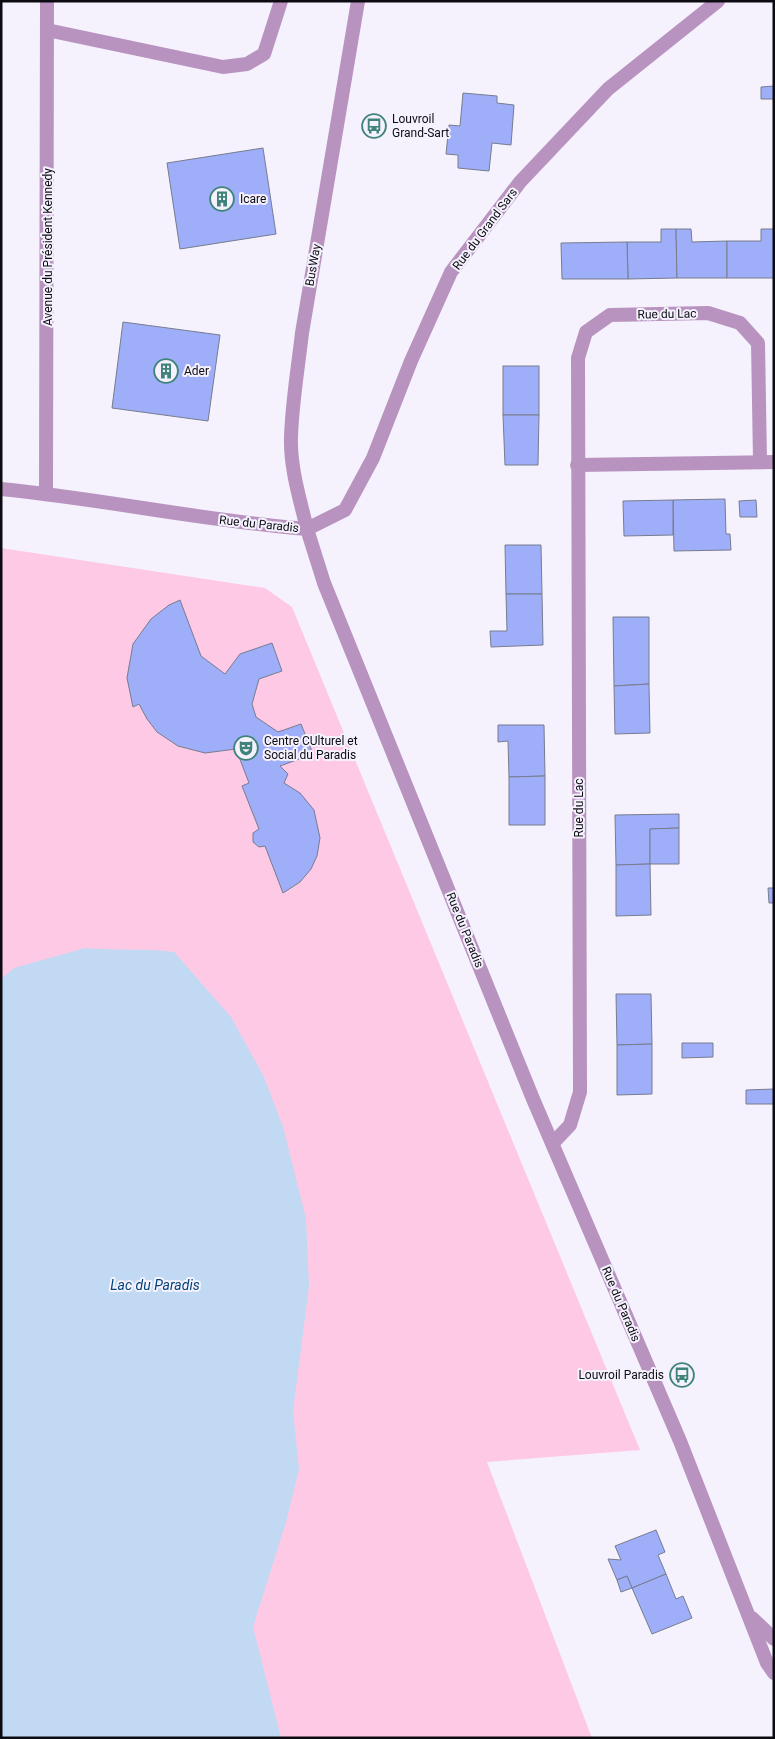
<svg xmlns="http://www.w3.org/2000/svg" width="775" height="1739" font-family="Roboto,sans-serif">
  <style>
    .green { fill: #fdc9e5 }
    .water { fill: #c2d9f3 }
    .building { fill: #9faef9; stroke: #777c8e }
    .lines { fill: none; stroke-linecap: round; stroke-linejoin: round }
    .service { stroke: #b993bf; stroke-width: 14 }
    .minor { stroke: #b993bf; stroke-width: 14 }
    .labels { text-anchor: middle; stroke-width: 4; stroke-linejoin: round; paint-order: stroke }
    .poi-label { font-size: 12px; fill: #0d0b12; stroke: #f5f2fe; text-anchor: start }
    .street-label { font-size: 12px; fill: #0d0b12; stroke: #f5f2fe }
    .water-label { font-size: 14px; font-style: italic; fill: #01437a; stroke: #f5f2fe }
  </style>
  <rect width="100%" height="100%" fill="#f5f2fe"/>
  <!-- green -->
  <path class="green" d="M 1,548 L 265,588 L 292,607 L 640,1450 L 487,1462 L 592,1738 L 1,1738 Z"/>
  <!-- water -->
  <path class="water" d="M 85,948 C 115,951 144,948 174,952 L 231,1017 L 264,1077 L 283,1127 L 306,1219 L 309,1286 L 293,1411 L 299,1469 L 286,1522 L 253,1627 L 281,1738 L 1,1738 L 1,979 L 14,968 Z"/>
  <!-- building -->
  <g class="building">
    <path d="M 774,86 L 774,99 L 761,99 L 761,87 Z"/>
    <path d="M 463,93 L 497,96 L 497,103 L 514,105 L 511,145 L 492,143 L 489,171 L 458,168 L 458,155 L 446,154 L 449,125 L 460,126 Z"/>
    <path d="M 263,148 L 276,234 L 180,249 L 167,163 Z"/>
    <path d="M 661,229 L 676,229 L 677,278 L 628,279 L 627,242 L 661,242 Z"/>
    <path d="M 676,229 L 691,229 L 692,242 L 727,241 L 727,278 L 677,278 Z"/>
    <path d="M 761,229 L 774,229 L 774,278 L 727,278 L 727,241 L 761,241 Z"/>
    <path d="M 627,242 L 628,279 L 562,279 L 561,243 Z"/>
    <path d="M 123,322 L 220,335 L 208,421 L 112,408 Z"/>
    <rect x="503" y="366" width="36" height="49"/>
    <path d="M 503,415 L 539,415 L 538,465 L 505,465 Z"/>
    <path d="M 725,499 L 726,534 L 730,534 L 731,550 L 674,551 L 673,500 Z"/>
    <path d="M 673,500 L 673,535 L 624,536 L 623,501 Z"/>
    <path d="M 756,500 L 757,517 L 740,517 L 739,501 Z"/>
    <path d="M 505,545 L 541,545 L 542,594 L 506,594 Z"/>
    <path d="M 506,594 L 542,594 L 543,645 L 491,647 L 490,631 L 507,631 Z"/>
    <path d="M 180,600 L 201,656 L 225,674 L 240,654 L 272,643 L 282,671 L 259,679 L 252,704 L 256,717 L 278,732 L 301,724 L 313,754 L 280,766 L 288,774 L 284,783 L 300,793 L 314,810 L 320,838 L 317,856 L 311,869 L 300,882 L 283,893 L 265,846 L 259,847 L 253,842 L 253,833 L 259,829 L 242,786 L 249,783 L 236,749 L 205,753 L 178,746 L 157,732 L 147,719 L 139,704 L 133,707 L 127,678 L 133,644 L 151,619 L 169,605 Z"/>
    <path d="M 613,617 L 649,617 L 649,684 L 614,686 Z"/>
    <path d="M 649,684 L 650,733 L 615,734 L 614,686 Z"/>
    <path d="M 498,725 L 544,725 L 545,776 L 509,777 L 508,741 L 498,742 Z"/>
    <path d="M 545,776 L 545,825 L 509,825 L 509,777 Z"/>
    <path d="M 679,814 L 679,828 L 650,829 L 650,864 L 616,865 L 615,815 Z"/>
    <path d="M 679,828 L 679,864 L 650,864 L 650,829 Z"/>
    <path d="M 650,864 L 651,915 L 616,916 L 616,865 Z"/>
    <path d="M 768,888 L 774,888 L 774,903 L 769,903 Z"/>
    <path d="M 616,994 L 651,994 L 652,1044 L 617,1045 Z"/>
    <path d="M 682,1043 L 713,1043 L 713,1057 L 682,1058 Z"/>
    <path d="M 652,1044 L 652,1094 L 617,1095 L 617,1045 Z"/>
    <path d="M 774,1089 L 774,1104 L 746,1104 L 746,1090 Z"/>
    <path d="M 656,1530 L 665,1552 L 658,1555 L 666,1574 L 632,1588 L 627,1576 L 617,1580 L 608,1559 L 621,1560 L 615,1546 Z"/>
    <path d="M 666,1574 L 676,1599 L 683,1596 L 692,1618 L 652,1634 L 632,1588 Z"/>
    <path d="M 627,1576 L 632,1588 L 621,1592 L 617,1580 Z"/>
  </g>
  <g class="lines">
    <!-- service -->
    <path class="service" d="M 307,529 C 300,499 290,468 291,437 C 292,403 298,368 302,333 L 358,1"/>
    <!-- minor -->
    <g class="minor">
      <path d="M 47,30 L 223,67 L 247,64 L 264,54 L 281,1"/>
      <path d="M 577,465 L 774,462"/>
      <path d="M 1,489 C 104,499 204,521 307,529"/>
      <path d="M 46,493 L 47,1"/>
      <path d="M 307,529 L 324,583 L 533,1099 L 680,1441 L 767,1663 L 774,1673"/>
      <path d="M 307,529 L 345,510 L 373,458 L 411,361 L 451,272 L 520,182 L 608,89 L 718,1"/>
      <path d="M 554,1142 L 570,1125 L 580,1092 L 578,358 L 586,332 L 610,315 L 708,313 L 740,323 L 758,343 L 760,461"/>
      <path d="M 752,1618 L 774,1639"/>
    </g>
  </g>
  <!-- icons -->
  <defs>
    <g id="bus-ring" transform="scale(1.25)"><circle r="9.5" fill="#f5f2fe" stroke="#408479" stroke-width="1.5"/><path d="M-5-6H5V4H4V6H2V4H-2V6H-4V4H-5ZM-3.5-4V0h7V-4ZM-3.5 1.2v1.5H-2V1.2ZM2 1.2v1.5H3.5V1.2Z" fill="#408479"/></g>
    <g id="building-ring" transform="scale(1.25)"><circle r="9.5" fill="#f5f2fe" stroke="#408479" stroke-width="1.5"/><path d="M-4-6H4V6H1V3H-1V6H-4ZM-2.5-4.3h1.7v1.8h-1.7ZM.8-4.3h1.7v1.8H.8ZM-2.5-1h1.7V.8h-1.7ZM.8-1h1.7V.8H.8Z" fill="#408479"/></g>
    <g id="theatre-ring" transform="scale(1.25)"><circle r="9.5" fill="#f5f2fe" stroke="#408479" stroke-width="1.5"/><path d="M-5-5.5Q0-4 5-5.5V0Q5 5 0 6Q-5 5-5 0ZM-3.3-2.5H-1v1.5H-3.3ZM1-2.5H3.3v1.5H1ZM-2.8 1Q0 5.5 2.8 1Z" fill="#408479"/></g>
  </defs>
  <g fill-rule="evenodd">
    <use href="#bus-ring" x="374" y="126"/>
    <use href="#building-ring" x="222" y="199"/>
    <use href="#building-ring" x="166" y="371"/>
    <use href="#theatre-ring" x="246" y="748"/>
    <use href="#bus-ring" x="682" y="1375"/>
  </g>
  <g class="labels">
    <!-- poi labels -->
    <g class="poi-label">
      <text x="392" y="123">Louvroil<tspan x="392" dy="14">Grand-Sart</tspan></text>
      <text x="240" y="203">Icare</text>
      <text x="184" y="375">Ader</text>
      <text x="264" y="745">Centre CUlturel et<tspan x="264" dy="14">Social du Paradis</tspan></text>
      <text x="664" y="1379" text-anchor="end">Louvroil Paradis</text>
    </g>
    <!-- street labels -->
    <g class="street-label">
      <text transform="translate(485 229) rotate(-53)" y="4">Rue du Grand Sars</text>
      <text transform="translate(48 247) rotate(-90)" y="4">Avenue du Président Kennedy</text>
      <text transform="translate(313 265) rotate(-80)" y="4">BusWay</text>
      <text transform="translate(667 314) rotate(-1)" y="4">Rue du Lac</text>
      <text transform="translate(259 524) rotate(6)" y="4">Rue du Paradis</text>
      <text transform="translate(579 808) rotate(-90)" y="4">Rue du Lac</text>
      <text transform="translate(465 930) rotate(68)" y="4">Rue du Paradis</text>
      <text transform="translate(621 1304) rotate(67)" y="4">Rue du Paradis</text>
    </g>
    <!-- water labels -->
    <g class="water-label">
      <text x="155" y="1290">Lac du Paradis</text>
    </g>
  </g>
  <!-- border -->
  <rect width="775" height="1739" fill="none" stroke="#0d0b12" stroke-width="5"/>
</svg>
